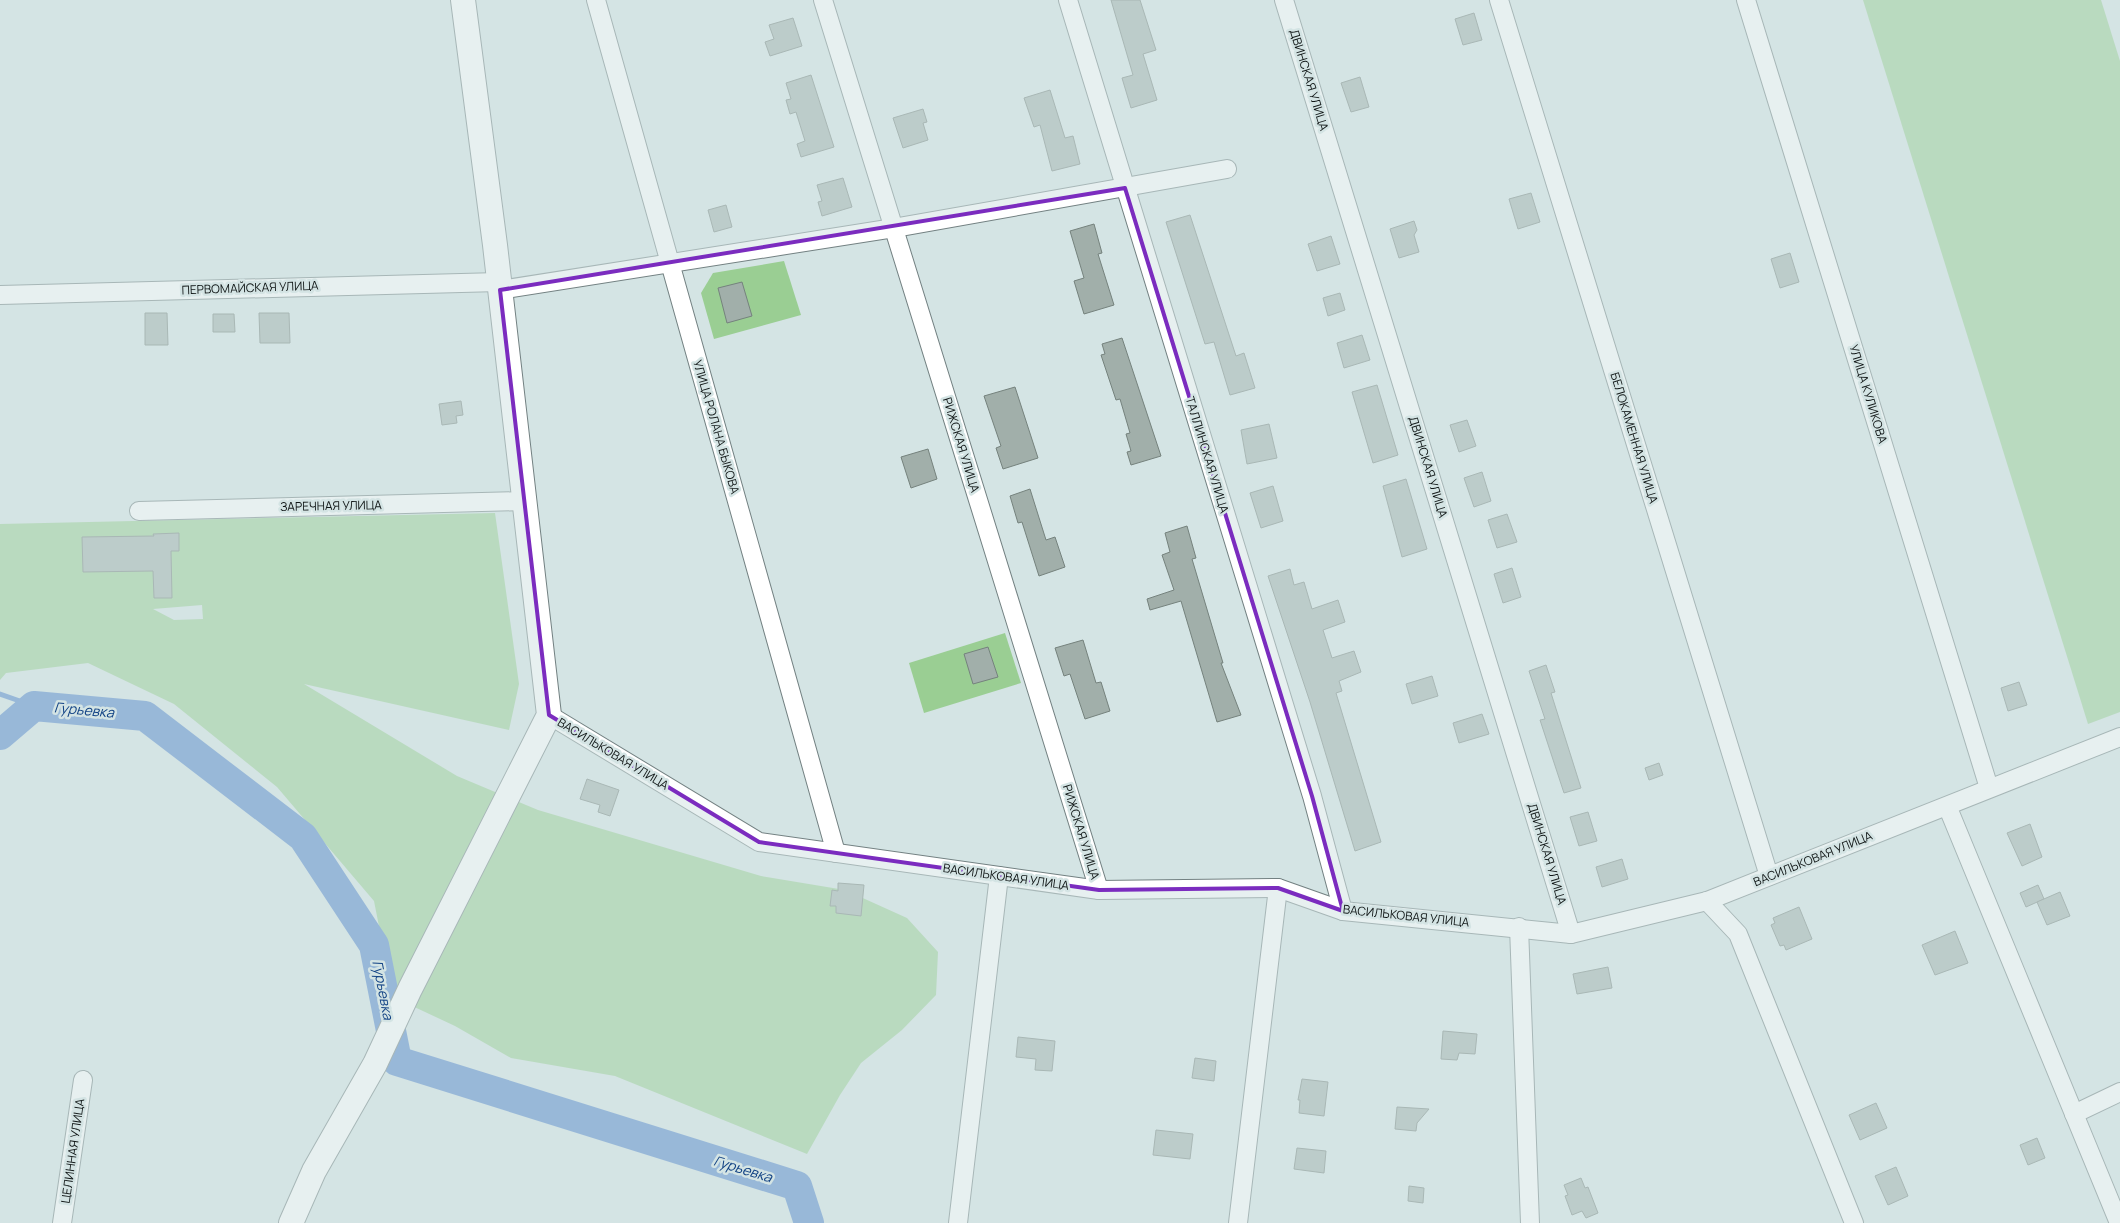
<svg xmlns="http://www.w3.org/2000/svg" width="2120" height="1223" font-family="Manrope,sans-serif">
  <style>
    .green { fill: #9ace93; fill-rule: evenodd }
    .lines { fill: none; stroke-linecap: round; stroke-linejoin: round }
    .stream { stroke: #5183cb; stroke-width: 5 }
    .river { stroke: #5183cb; stroke-width: 30 }
    .building { fill: #a1afaa; stroke: #75827d }
    .street-casing { stroke: #738182; stroke-width: 20 }
    .secondary-casing { stroke: #738182; stroke-width: 26 }
    .street { stroke: #fff; stroke-width: 18 }
    .secondary { stroke: #fff; stroke-width: 24 }
    .marked { fill: none; stroke: #7b2cbf; stroke-width: 4; stroke-linejoin: round }
    .labels { text-anchor: middle; stroke-width: 5; stroke-linejoin: round; paint-order: stroke }
    .street-label { font-size: 12px; fill: #0f1515; stroke: #d4e4e4 }
    .water-label { font-size: 14px; font-style: italic; fill: #114284; stroke: #d4e4e4 }
  </style>
  <rect width="100%" height="100%" fill="#d4e4e4"/>
  <!-- green -->
  <g class="green">
    <path d="M 1863,0 L 2101,0 L 2120,61 L 2120,712 L 2088,724 Z"/>
    <path d="M 784,261 L 801,315 L 714,339 L 701,293 L 713,273 Z"/>
    <path d="M 495,513 L 519,684 L 509,730 L 304,684 L 457,776 L 538,810 L 761,876 L 845,890 L 907,918 L 938,952 L 936,995 L 902,1030 L 861,1063 L 840,1095 L 807,1154 L 615,1076 L 511,1058 L 455,1026 L 393,997 L 374,901 L 277,787 L 174,704 L 88,663 L 6,673 L 0,680 L 0,524 ZM 202,605 L 203,619 L 174,620 L 153,609 Z"/>
    <path d="M 1005,633 L 1021,683 L 924,713 L 909,663 Z"/>
  </g>
  <g class="lines">
    <!-- stream -->
    <path class="stream" d="M 0,694 L 34,706"/>
    <!-- river -->
    <path class="river" d="M 0,735 L 34,706 L 145,716 L 303,837 L 374,945 L 397,1061 L 797,1186 L 809,1223"/>
  </g>
  <!-- building -->
  <g class="building">
    <path d="M 1111,0 L 1140,0 L 1156,50 L 1143,54 L 1157,100 L 1131,108 L 1122,78 L 1133,75 Z"/>
    <path d="M 1474,13 L 1482,40 L 1463,45 L 1455,19 Z"/>
    <path d="M 793,18 L 802,46 L 770,56 L 765,42 L 774,39 L 769,25 Z"/>
    <path d="M 811,75 L 834,147 L 801,157 L 797,144 L 805,141 L 796,112 L 790,114 L 786,100 L 791,99 L 786,83 Z"/>
    <path d="M 1360,77 L 1369,107 L 1351,112 L 1341,83 Z"/>
    <path d="M 1050,90 L 1065,138 L 1073,136 L 1080,164 L 1052,171 L 1040,125 L 1034,127 L 1024,98 Z"/>
    <path d="M 923,109 L 927,122 L 923,123 L 928,140 L 903,148 L 893,118 Z"/>
    <path d="M 843,178 L 852,207 L 822,216 L 818,202 L 822,201 L 817,185 Z"/>
    <path d="M 1531,193 L 1540,222 L 1518,229 L 1509,199 Z"/>
    <path d="M 726,205 L 732,227 L 714,232 L 708,210 Z"/>
    <path d="M 1190,215 L 1236,356 L 1244,353 L 1255,388 L 1230,395 L 1214,342 L 1205,344 L 1166,222 Z"/>
    <path d="M 1414,221 L 1417,230 L 1414,235 L 1419,252 L 1399,258 L 1390,229 Z"/>
    <path d="M 1094,224 L 1102,253 L 1098,254 L 1114,305 L 1084,314 L 1074,281 L 1084,278 L 1070,231 Z"/>
    <path d="M 1331,236 L 1340,264 L 1317,271 L 1308,244 Z"/>
    <path d="M 1790,253 L 1799,282 L 1780,288 L 1771,259 Z"/>
    <path d="M 742,282 L 752,316 L 727,323 L 718,288 Z"/>
    <path d="M 1340,293 L 1345,310 L 1328,316 L 1323,298 Z"/>
    <path d="M 145,313 L 167,313 L 168,345 L 145,345 Z"/>
    <path d="M 259,313 L 289,313 L 290,343 L 260,343 Z"/>
    <path d="M 213,314 L 234,314 L 235,332 L 213,332 Z"/>
    <path d="M 1362,335 L 1370,360 L 1344,368 L 1337,343 Z"/>
    <path d="M 1122,338 L 1161,456 L 1131,465 L 1127,452 L 1131,451 L 1126,434 L 1130,433 L 1120,399 L 1116,400 L 1101,355 L 1105,354 L 1102,344 Z"/>
    <path d="M 1377,385 L 1398,455 L 1373,463 L 1352,392 Z"/>
    <path d="M 1015,387 L 1038,458 L 1003,469 L 996,448 L 1001,446 L 984,396 Z"/>
    <path d="M 461,401 L 463,415 L 456,416 L 457,423 L 442,425 L 439,404 Z"/>
    <path d="M 1467,420 L 1476,446 L 1459,452 L 1450,425 Z"/>
    <path d="M 1269,424 L 1277,458 L 1247,464 L 1241,430 Z"/>
    <path d="M 928,449 L 937,479 L 911,488 L 901,457 Z"/>
    <path d="M 1482,472 L 1491,501 L 1474,507 L 1464,478 Z"/>
    <path d="M 1406,479 L 1427,549 L 1402,557 L 1383,486 Z"/>
    <path d="M 1273,486 L 1283,521 L 1261,528 L 1250,493 Z"/>
    <path d="M 1030,489 L 1046,540 L 1055,537 L 1065,567 L 1039,576 L 1022,522 L 1018,523 L 1010,496 Z"/>
    <path d="M 1507,514 L 1517,542 L 1497,548 L 1488,520 Z"/>
    <path d="M 1187,526 L 1196,558 L 1192,559 L 1223,663 L 1221,663 L 1241,715 L 1217,722 L 1181,601 L 1150,610 L 1147,599 L 1174,590 L 1162,555 L 1170,552 L 1165,533 Z"/>
    <path d="M 179,533 L 179,551 L 171,551 L 172,598 L 154,598 L 153,571 L 83,572 L 82,537 L 154,536 L 153,534 Z"/>
    <path d="M 1512,568 L 1521,597 L 1503,603 L 1494,574 Z"/>
    <path d="M 1290,569 L 1294,585 L 1304,582 L 1312,609 L 1338,600 L 1345,622 L 1323,630 L 1332,658 L 1354,651 L 1361,672 L 1339,681 L 1342,691 L 1336,693 L 1381,842 L 1355,851 L 1310,702 L 1268,576 Z"/>
    <path d="M 1083,640 L 1096,683 L 1101,682 L 1110,711 L 1085,719 L 1070,674 L 1064,676 L 1055,648 Z"/>
    <path d="M 988,647 L 998,677 L 973,684 L 964,654 Z"/>
    <path d="M 1546,665 L 1555,692 L 1551,693 L 1581,788 L 1564,793 L 1540,720 L 1545,719 L 1529,671 Z"/>
    <path d="M 1432,676 L 1438,696 L 1412,704 L 1406,684 Z"/>
    <path d="M 2019,682 L 2027,705 L 2008,711 L 2001,688 Z"/>
    <path d="M 1482,714 L 1489,734 L 1459,743 L 1453,723 Z"/>
    <path d="M 1659,763 L 1663,775 L 1649,780 L 1645,768 Z"/>
    <path d="M 587,779 L 619,790 L 610,816 L 598,812 L 600,805 L 580,799 Z"/>
    <path d="M 1588,812 L 1597,841 L 1579,846 L 1570,817 Z"/>
    <path d="M 2030,824 L 2042,857 L 2022,866 L 2007,833 Z"/>
    <path d="M 1622,859 L 1628,879 L 1602,887 L 1596,867 Z"/>
    <path d="M 838,883 L 864,885 L 861,916 L 836,913 L 836,906 L 830,906 L 832,890 L 838,891 Z"/>
    <path d="M 2038,885 L 2044,899 L 2026,907 L 2020,893 Z"/>
    <path d="M 2060,892 L 2070,916 L 2047,925 L 2037,902 Z"/>
    <path d="M 1799,907 L 1812,939 L 1786,950 L 1784,945 L 1780,946 L 1771,925 L 1775,923 L 1773,918 Z"/>
    <path d="M 1955,931 L 1968,963 L 1935,975 L 1922,945 Z"/>
    <path d="M 1608,967 L 1612,988 L 1577,994 L 1573,974 Z"/>
    <path d="M 1443,1031 L 1477,1034 L 1475,1054 L 1459,1053 L 1457,1060 L 1441,1059 Z"/>
    <path d="M 1018,1037 L 1055,1041 L 1052,1071 L 1035,1070 L 1036,1059 L 1016,1057 Z"/>
    <path d="M 1195,1058 L 1216,1061 L 1214,1081 L 1192,1078 Z"/>
    <path d="M 1302,1079 L 1328,1082 L 1324,1116 L 1299,1113 L 1300,1100 L 1298,1100 Z"/>
    <path d="M 1876,1103 L 1887,1128 L 1860,1140 L 1849,1115 Z"/>
    <path d="M 1397,1107 L 1429,1109 L 1417,1123 L 1416,1131 L 1395,1129 Z"/>
    <path d="M 1156,1130 L 1193,1134 L 1190,1159 L 1153,1155 Z"/>
    <path d="M 2037,1138 L 2045,1158 L 2028,1165 L 2020,1145 Z"/>
    <path d="M 1297,1148 L 1326,1151 L 1324,1173 L 1294,1169 Z"/>
    <path d="M 1896,1167 L 1908,1196 L 1888,1205 L 1875,1176 Z"/>
    <path d="M 1581,1178 L 1585,1188 L 1588,1187 L 1598,1213 L 1586,1218 L 1582,1211 L 1572,1215 L 1565,1196 L 1568,1195 L 1564,1185 Z"/>
    <path d="M 1409,1186 L 1424,1188 L 1423,1203 L 1408,1201 Z"/>
  </g>
  <g class="lines">
    <!-- street casing -->
    <g class="street-casing">
      <g id="street">
        <path d="M 596,0 L 836,853"/>
        <path d="M 823,0 L 1099,890"/>
        <path d="M 1068,0 L 1312,796 L 1343,911"/>
        <path d="M 1284,0 L 1571,934"/>
        <path d="M 1499,0 L 1769,876"/>
        <path d="M 1746,0 L 1989,788"/>
        <path d="M 500,290 L 894,228 L 1227,169"/>
        <path d="M 0,295 L 499,282"/>
        <path d="M 139,511 L 523,501"/>
        <path d="M 549,715 L 759,842 L 1099,890 L 1278,888 L 1343,911 L 1571,934 L 1707,901 L 2120,737"/>
        <path d="M 1948,808 L 2119,1223"/>
        <path d="M 1707,901 L 1738,934 L 1854,1223"/>
        <path d="M 1519,927 L 1530,1223"/>
        <path d="M 2074,1114 L 2120,1092"/>
        <path d="M 62,1223 L 83,1080"/>
        <path d="M 958,1223 L 999,876"/>
        <path d="M 1238,1223 L 1278,888"/>
      </g>
    </g>
    <!-- secondary casing -->
    <g class="secondary-casing">
      <path id="secondary" d="M 291,1223 L 314,1171 L 375,1064 L 410,989 L 549,715 L 495,245 L 463,0"/>
    </g>
    <!-- street -->
    <use href="#street" class="street"/>
    <!-- secondary -->
    <use href="#secondary" class="secondary"/>
  </g>
  <!-- marked area -->
  <path d="M0 0H2120V1223H0ZM 1125,188 L 1312,796 L 1343,911 L 1278,888 L 1099,890 L 759,842 L 549,715 L 500,290 Z" fill="#d4e4e4" fill-opacity=".55" fill-rule="evenodd"/>
  <path class="marked" d="M 1125,188 L 1312,796 L 1343,911 L 1278,888 L 1099,890 L 759,842 L 549,715 L 500,290 Z"/>
  <g class="labels">
    <!-- street labels -->
    <g class="street-label">
      <text transform="translate(1309 80) rotate(73)" y="4">ДВИНСКАЯ УЛИЦА</text>
      <text transform="translate(250 288) rotate(-2)" y="4">ПЕРВОМАЙСКАЯ УЛИЦА</text>
      <text transform="translate(1868 394) rotate(73)" y="4">УЛИЦА КУЛИКОВА</text>
      <text transform="translate(716 427) rotate(74)" y="4">УЛИЦА РОЛАНА БЫКОВА</text>
      <text transform="translate(1634 438) rotate(73)" y="4">БЕЛОКАМЕННАЯ УЛИЦА</text>
      <text transform="translate(961 445) rotate(73)" y="4">РИЖСКАЯ УЛИЦА</text>
      <text transform="translate(1207 455) rotate(73)" y="4">ТАЛЛИНСКАЯ УЛИЦА</text>
      <text transform="translate(1428 467) rotate(73)" y="4">ДВИНСКАЯ УЛИЦА</text>
      <text transform="translate(331 506) rotate(-1)" y="4">ЗАРЕЧНАЯ УЛИЦА</text>
      <text transform="translate(613 754) rotate(31)" y="4">ВАСИЛЬКОВАЯ УЛИЦА</text>
      <text transform="translate(1081 832) rotate(73)" y="4">РИЖСКАЯ УЛИЦА</text>
      <text transform="translate(1547 854) rotate(73)" y="4">ДВИНСКАЯ УЛИЦА</text>
      <text transform="translate(1813 859) rotate(-22)" y="4">ВАСИЛЬКОВАЯ УЛИЦА</text>
      <text transform="translate(1006 877) rotate(8)" y="4">ВАСИЛЬКОВАЯ УЛИЦА</text>
      <text transform="translate(1406 916) rotate(6)" y="4">ВАСИЛЬКОВАЯ УЛИЦА</text>
      <text transform="translate(73 1151) rotate(-82)" y="4">ЦЕЛИННАЯ УЛИЦА</text>
    </g>
    <!-- water labels -->
    <g class="water-label">
      <text transform="translate(84 710) rotate(5)" y="5">Гурьевка</text>
      <text transform="translate(383 990) rotate(79)" y="5">Гурьевка</text>
      <text transform="translate(743 1169) rotate(17)" y="5">Гурьевка</text>
    </g>
  </g>
</svg>
